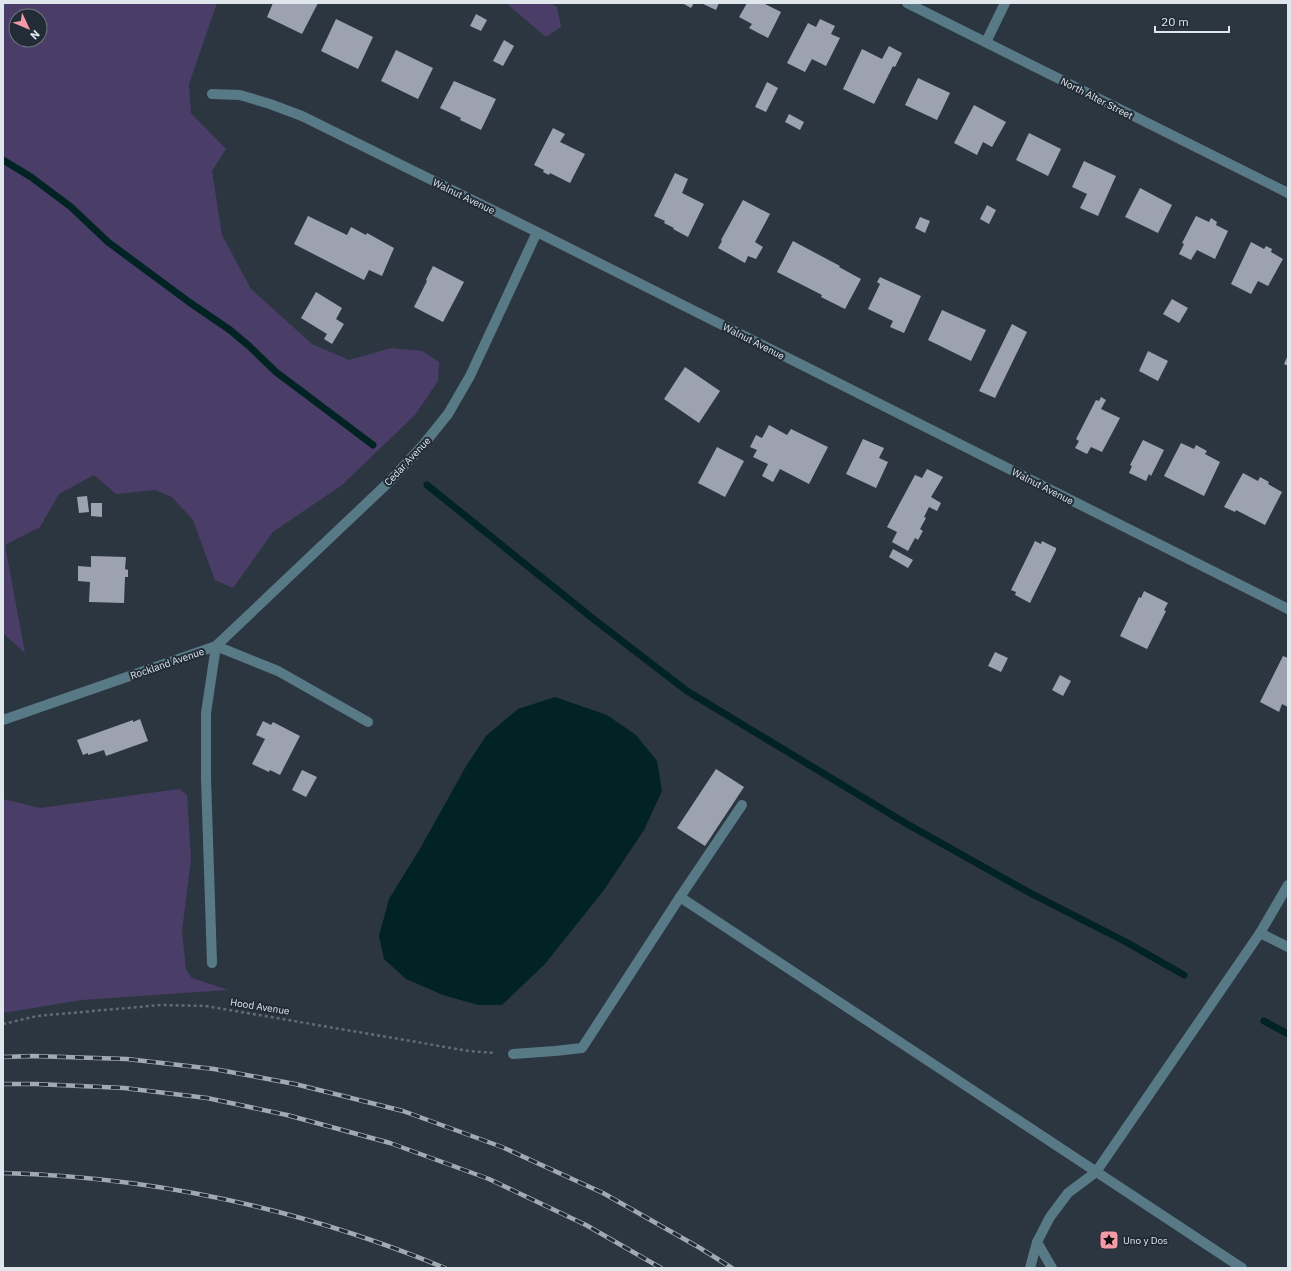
<svg xmlns="http://www.w3.org/2000/svg" width="1291" height="1271" font-family="'IBM Plex Sans',sans-serif">
  <style>
    .green { fill: #4a3d67; fill-rule: evenodd }
    .water { fill: #022324 }
    .lines { fill: none; stroke-linecap: round; stroke-linejoin: round }
    .stream { stroke: #022324; stroke-width: 7 }
    .building { fill: #9da2b1 }
    .path { stroke: #626b74; stroke-width: 2.5; stroke-dasharray: 3 3; stroke-linecap: butt }
    .minor { stroke: #587a86; stroke-width: 10 }
    .rail-casing { stroke: #a1a9b1; stroke-width: 4.5 }
    .rail { stroke: #222c36; stroke-width: 3; stroke-dasharray: 9; stroke-linecap: butt }
    .labels { text-anchor: middle; stroke-width: 4; stroke-linejoin: round; paint-order: stroke }
    .street-label { font-size: 10px; fill: #dfe6ec; stroke: #222c36 }
    .poi-label { font-size: 10px; fill: #dfe6ec; stroke: #222c36; text-anchor: start }
  </style>
  <rect width="100%" height="100%" fill="#2c3640"/>
  <!-- green -->
  <g class="green">
    <path d="M 3,3 L 217,3 L 189,84 L 191,113 L 226,149 L 212,171 L 222,235 L 251,289 L 312,344 L 349,360 L 391,348 L 422,351 L 439,362 L 438,381 L 415,415 L 342,485 L 273,532 L 233,588 L 215,580 L 193,520 L 172,497 L 155,490 L 116,494 L 94,475 L 59,494 L 40,527 L 5,545 L 25,653 L 3,633 ZM 16,16 L 40,16 L 40,40 L 16,40 Z"/>
    <path d="M 506,3 L 551,3 L 557,7 L 561,27 L 546,37 Z"/>
    <path d="M 179,789 L 187,795 L 191,859 L 182,931 L 186,970 L 192,978 L 228,990 L 82,1000 L 3,1013 L 3,799 L 40,808 Z"/>
  </g>
  <!-- water -->
  <path class="water" d="M 555,697 L 607,715 L 636,735 L 657,761 L 662,791 L 644,830 L 604,890 L 545,964 L 502,1005 L 478,1005 L 443,995 L 406,979 L 384,959 L 379,936 L 389,899 L 421,847 L 465,768 L 486,736 L 518,709 Z"/>
  <g class="lines">
    <!-- stream -->
    <g class="stream">
      <path d="M 3,160 L 31,177 L 71,207 L 108,242 L 189,302 L 230,330 L 249,346 L 276,372 L 373,445"/>
      <path d="M 427,485 L 596,621 L 687,691 L 907,824 L 1032,894 L 1126,942 L 1184,975"/>
      <path d="M 1264,1021 L 1288,1034"/>
    </g>
  </g>
  <!-- building -->
  <g class="building">
    <path d="M 273,3 L 318,3 L 302,34 L 267,17 Z"/>
    <path d="M 682,3 L 694,3 L 691,8 Z"/>
    <path d="M 701,3 L 719,3 L 716,10 Z"/>
    <path d="M 747,3 L 763,3 L 781,12 L 768,38 L 749,28 L 752,24 L 739,17 Z"/>
    <path d="M 476,14 L 487,20 L 481,31 L 470,26 Z"/>
    <path d="M 336,19 L 373,37 L 358,69 L 321,51 Z"/>
    <path d="M 820,19 L 835,26 L 831,34 L 840,38 L 826,66 L 812,59 L 805,72 L 787,63 L 808,23 L 816,27 Z"/>
    <path d="M 504,40 L 514,46 L 503,66 L 493,61 Z"/>
    <path d="M 889,46 L 902,53 L 895,67 L 893,66 L 874,104 L 843,89 L 862,49 L 882,59 Z"/>
    <path d="M 396,50 L 433,68 L 418,99 L 381,81 Z"/>
    <path d="M 918,78 L 950,93 L 937,120 L 905,105 Z"/>
    <path d="M 454,81 L 496,99 L 481,130 L 460,120 L 461,118 L 440,108 Z"/>
    <path d="M 767,82 L 778,88 L 766,112 L 755,107 Z"/>
    <path d="M 974,105 L 1006,122 L 992,147 L 983,142 L 977,155 L 954,143 Z"/>
    <path d="M 789,114 L 804,122 L 800,130 L 785,122 Z"/>
    <path d="M 553,128 L 565,134 L 560,142 L 585,154 L 570,183 L 550,173 L 549,175 L 543,172 L 544,170 L 534,165 Z"/>
    <path d="M 1029,133 L 1061,149 L 1048,176 L 1016,160 Z"/>
    <path d="M 1084,161 L 1116,176 L 1098,216 L 1080,208 L 1087,194 L 1072,187 Z"/>
    <path d="M 675,173 L 688,179 L 682,193 L 704,204 L 688,237 L 673,229 L 674,228 L 664,223 L 665,221 L 654,216 Z"/>
    <path d="M 1140,188 L 1172,205 L 1158,233 L 1125,217 Z"/>
    <path d="M 743,200 L 770,214 L 755,242 L 763,247 L 756,259 L 748,256 L 745,263 L 718,248 L 722,241 L 721,240 Z"/>
    <path d="M 987,205 L 996,210 L 989,224 L 980,219 Z"/>
    <path d="M 308,216 L 347,235 L 351,227 L 366,235 L 367,233 L 394,248 L 382,276 L 369,270 L 364,280 L 294,244 Z"/>
    <path d="M 1196,216 L 1209,222 L 1211,218 L 1217,222 L 1216,225 L 1228,231 L 1215,259 L 1197,250 L 1191,260 L 1179,254 L 1184,244 L 1182,243 Z"/>
    <path d="M 920,217 L 930,221 L 925,233 L 915,228 Z"/>
    <path d="M 793,241 L 840,266 L 839,267 L 861,279 L 845,309 L 821,297 L 822,295 L 777,272 Z"/>
    <path d="M 1251,242 L 1264,249 L 1266,246 L 1272,249 L 1271,252 L 1283,259 L 1268,286 L 1258,281 L 1251,294 L 1231,284 Z"/>
    <path d="M 433,266 L 464,282 L 443,322 L 414,307 L 427,281 L 426,280 Z"/>
    <path d="M 880,277 L 921,296 L 904,333 L 890,327 L 893,321 L 868,309 L 880,284 L 877,282 Z"/>
    <path d="M 316,292 L 342,308 L 336,319 L 344,324 L 332,344 L 324,339 L 327,334 L 301,318 Z"/>
    <path d="M 1172,299 L 1188,308 L 1179,323 L 1163,314 Z"/>
    <path d="M 942,310 L 986,330 L 971,361 L 928,340 Z"/>
    <path d="M 1012,324 L 1027,332 L 995,398 L 979,391 Z"/>
    <path d="M 1148,351 L 1168,361 L 1158,381 L 1139,371 Z"/>
    <path d="M 1288,355 L 1288,366 L 1284,364 Z"/>
    <path d="M 685,367 L 720,391 L 699,423 L 664,399 Z"/>
    <path d="M 1101,397 L 1106,400 L 1101,409 L 1120,418 L 1102,452 L 1091,447 L 1087,454 L 1075,448 L 1079,441 L 1076,439 L 1096,400 L 1099,401 Z"/>
    <path d="M 769,425 L 787,435 L 791,429 L 828,447 L 809,484 L 780,469 L 773,482 L 762,476 L 768,464 L 753,457 L 757,450 L 750,447 L 756,435 L 762,438 Z"/>
    <path d="M 863,439 L 884,448 L 879,458 L 888,462 L 876,488 L 846,474 Z"/>
    <path d="M 1143,440 L 1164,450 L 1151,476 L 1149,474 L 1146,481 L 1129,473 L 1132,466 L 1130,465 Z"/>
    <path d="M 1181,443 L 1194,449 L 1196,445 L 1207,451 L 1205,454 L 1220,462 L 1204,496 L 1164,476 Z"/>
    <path d="M 717,447 L 744,461 L 725,497 L 698,483 Z"/>
    <path d="M 927,469 L 943,477 L 931,497 L 941,503 L 937,511 L 929,507 L 924,517 L 926,518 L 920,529 L 923,531 L 918,540 L 915,538 L 908,551 L 892,542 L 897,532 L 887,527 L 915,475 L 922,478 Z"/>
    <path d="M 1243,473 L 1258,481 L 1260,477 L 1269,482 L 1268,484 L 1282,492 L 1265,525 L 1236,510 L 1235,512 L 1224,507 Z"/>
    <path d="M 87,496 L 89,512 L 79,513 L 77,497 Z"/>
    <path d="M 91,503 L 102,503 L 102,517 L 91,516 Z"/>
    <path d="M 1035,541 L 1041,544 L 1042,541 L 1056,548 L 1056,550 L 1030,603 L 1015,595 L 1016,592 L 1011,590 Z"/>
    <path d="M 893,549 L 913,560 L 908,568 L 889,557 Z"/>
    <path d="M 91,556 L 126,557 L 125,569 L 128,570 L 128,577 L 125,577 L 124,603 L 89,602 L 90,582 L 78,581 L 78,566 L 91,567 Z"/>
    <path d="M 1144,591 L 1168,603 L 1164,610 L 1166,611 L 1147,649 L 1120,636 L 1139,597 L 1141,598 Z"/>
    <path d="M 995,652 L 1008,658 L 1001,672 L 988,666 Z"/>
    <path d="M 1283,656 L 1288,658 L 1288,707 L 1282,704 L 1279,712 L 1260,702 Z"/>
    <path d="M 1060,675 L 1071,681 L 1063,696 L 1052,690 Z"/>
    <path d="M 140,719 L 148,741 L 106,756 L 104,750 L 88,755 L 88,753 L 83,755 L 77,740 L 133,720 L 133,722 Z"/>
    <path d="M 263,721 L 271,725 L 273,722 L 300,736 L 280,775 L 270,770 L 269,772 L 252,764 L 265,739 L 256,735 Z"/>
    <path d="M 716,769 L 744,787 L 705,846 L 677,828 Z"/>
    <path d="M 302,770 L 317,777 L 306,797 L 292,790 Z"/>
  </g>
  <g class="lines">
    <!-- path -->
    <path class="path" d="M 3,1024 L 37,1016 L 161,1005 L 206,1006 L 469,1051 L 495,1053"/>
    <!-- minor -->
    <g class="minor">
      <path d="M 907,3 L 1288,193"/>
      <path d="M 986,42 L 1005,3"/>
      <path d="M 212,94 L 240,95 L 270,104 L 302,116 L 537,232 L 1288,609"/>
      <path d="M 216,646 L 390,481 L 423,445 L 448,414 L 470,376 L 537,232"/>
      <path d="M 3,720 L 216,646 L 278,671 L 368,722"/>
      <path d="M 680,897 L 742,805"/>
      <path d="M 1260,933 L 1288,947"/>
      <path d="M 212,963 L 206,778 L 206,713 L 216,646"/>
      <path d="M 513,1054 L 555,1051 L 582,1048 L 680,897 L 1242,1268"/>
      <path d="M 1037,1242 L 1052,1268"/>
      <path d="M 1030,1268 L 1037,1242 L 1050,1217 L 1068,1193 L 1096,1172 L 1260,933 L 1288,885"/>
    </g>
    <!-- rail casing -->
    <g class="rail-casing">
      <g id="rail">
        <path d="M 3,1057 L 33,1056 L 127,1059 L 214,1069 L 295,1084 L 403,1111 L 502,1147 L 603,1193 L 700,1248 L 732,1268"/>
        <path d="M 3,1084 L 36,1084 L 124,1088 L 207,1098 L 287,1115 L 390,1143 L 489,1179 L 586,1225 L 661,1268"/>
        <path d="M 3,1173 C 155,1177 305,1210 445,1268"/>
      </g>
    </g>
    <!-- rail -->
    <use href="#rail" class="rail"/>
  </g>
  <!-- icons -->
  <defs>
    <g id="sight-square" transform="scale(1)"><rect x="-9" y="-9" width="18" height="18" rx="4" fill="#f49aa6" stroke="#222c36"/><path d="M0-6L1.8-2.2L6-1.7L2.9 1.2L3.7 5.4L0 3.3L-3.7 5.4L-2.9 1.2L-6-1.7L-1.8-2.2Z" fill="#111"/></g>
  </defs>
  <g fill-rule="evenodd">
    <use href="#sight-square" x="1109" y="1240"/>
  </g>
  <g class="labels">
    <!-- street labels -->
    <g class="street-label">
      <text transform="translate(1097 98) rotate(27)" y="4">North Alter Street</text>
      <text transform="translate(464 196) rotate(26)" y="4">Walnut Avenue</text>
      <text transform="translate(754 341) rotate(27)" y="4">Walnut Avenue</text>
      <text transform="translate(407 461) rotate(-47)" y="4">Cedar Avenue</text>
      <text transform="translate(1043 486) rotate(27)" y="4">Walnut Avenue</text>
      <text transform="translate(167 663) rotate(-19)" y="4">Rockland Avenue</text>
      <text transform="translate(260 1006) rotate(9)" y="4">Hood Avenue</text>
    </g>
    <!-- poi labels -->
    <g class="poi-label">
      <text x="1123" y="1244">Uno y Dos</text>
    </g>
  </g>
  <!-- border -->
  <rect width="1291" height="1271" fill="none" stroke="#dfe6ec" stroke-width="8"/>
  <!-- north arrow -->
  <g transform="translate(28 28) rotate(134)"><circle r="19" fill="#222c36" stroke="#6e767f"/>
  <path d="M0-3L7 15L0 10L-7 15Z" fill="#f49aa6"/>
  <text y="-6" font-size="11" font-weight="bold" text-anchor="middle" fill="#dfe6ec">N</text>
  </g>
  <!-- scale -->
  <path d="M1155 26v6h74v-6" fill="none" stroke="#dfe6ec" stroke-width="2"/>
  <text x="1161" y="26" font-size="12" fill="#dfe6ec" stroke="#222c36" stroke-width="3" paint-order="stroke">20 m</text>
</svg>
